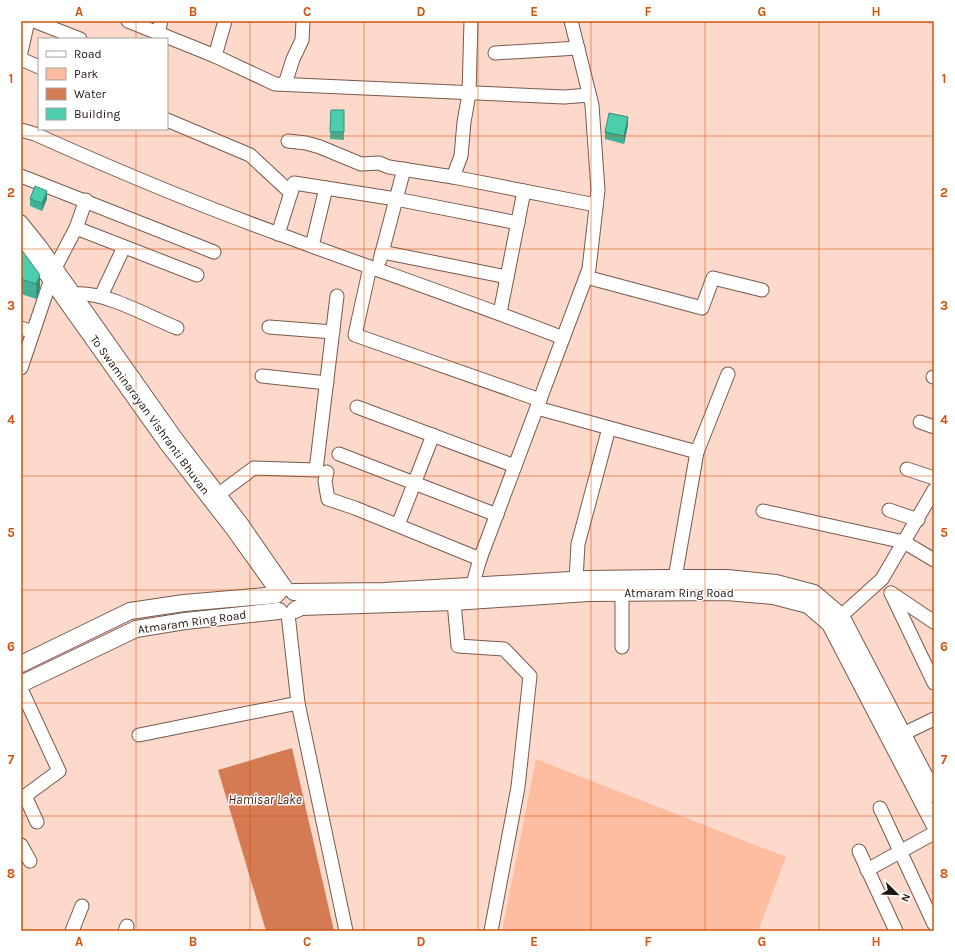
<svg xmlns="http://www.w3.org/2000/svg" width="955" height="952" font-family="Karla,sans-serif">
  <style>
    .green { fill: #febda1 }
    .water { fill: #d57b53 }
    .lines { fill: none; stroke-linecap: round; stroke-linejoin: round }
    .minor-casing { stroke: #785a4d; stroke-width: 15 }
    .major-casing { stroke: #785a4d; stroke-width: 18 }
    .minor { stroke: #fff; stroke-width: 13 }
    .major { stroke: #fff; stroke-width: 16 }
    .wall { fill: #40b195 }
    .shaded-wall { fill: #349079 }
    .building { fill: #4bcead; stroke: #349079 }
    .grid { fill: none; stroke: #d4520c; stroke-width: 1; stroke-opacity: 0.55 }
    .labels { text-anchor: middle; stroke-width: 3; stroke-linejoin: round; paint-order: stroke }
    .street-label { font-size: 12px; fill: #21150f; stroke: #fff }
    .water-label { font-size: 13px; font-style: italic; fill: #421e0d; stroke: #fff }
    .neatline { fill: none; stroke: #d4520c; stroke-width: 1.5 }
    .grid-label { font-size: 13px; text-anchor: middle; font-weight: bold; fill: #d4520c }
  </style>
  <rect width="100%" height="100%" fill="#fcd9ca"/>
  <!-- green -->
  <path class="green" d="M 536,759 L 786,857 L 758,931 L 502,931 Z"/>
  <!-- water -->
  <path class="water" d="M 292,748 L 334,931 L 266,931 L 218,770 Z"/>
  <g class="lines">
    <!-- minor casing -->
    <g class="minor-casing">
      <g id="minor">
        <path d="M 34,21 L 80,39"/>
        <path d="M 128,21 L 215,56 L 275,84 L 564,97 L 589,95"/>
        <path d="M 158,33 L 161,21"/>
        <path d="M 21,52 L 28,21"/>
        <path d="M 495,53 L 578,48"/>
        <path d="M 215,56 L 225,21"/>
        <path d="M 21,59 L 39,67"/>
        <path d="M 285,84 L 293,59 L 302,40 L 303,21"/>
        <path d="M 167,120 L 250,155 L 291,193"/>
        <path d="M 21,130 L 35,134 C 115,170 196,204 279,234 C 373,269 469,301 563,338"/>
        <path d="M 288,141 L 306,143 L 320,147 L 361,164 L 379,163 L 389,167 L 453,177 L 596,205"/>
        <path d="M 21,176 L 214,252"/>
        <path d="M 453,177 L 461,156 L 464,122 L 469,94 L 471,21"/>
        <path d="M 21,222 L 41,247 L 176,438 L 242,524 L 287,589"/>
        <path d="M 76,228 L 197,275"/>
        <path d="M 278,234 L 294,183 L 396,199 L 518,223"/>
        <path d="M 312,246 L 326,188"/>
        <path d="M 382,252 L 507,277"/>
        <path d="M 380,260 L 404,169"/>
        <path d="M 370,267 L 355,335 L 540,400"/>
        <path d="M 55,268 L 76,228 L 86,200"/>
        <path d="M 586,277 L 702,308 L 713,278 L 762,290"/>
        <path d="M 75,294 C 105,291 149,317 177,328"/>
        <path d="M 101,296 L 124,247"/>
        <path d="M 500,313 L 524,191"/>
        <path d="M 269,327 L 333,332"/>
        <path d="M 21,328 L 33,332"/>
        <path d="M 21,368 L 51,279"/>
        <path d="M 262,376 L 327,383"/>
        <path d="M 933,377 L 934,377"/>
        <path d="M 357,407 L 515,466"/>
        <path d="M 537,408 L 697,452"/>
        <path d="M 920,422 L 934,427"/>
        <path d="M 339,454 L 497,515"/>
        <path d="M 907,469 L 934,478"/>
        <path d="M 327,472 L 325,481 L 328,499 L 355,508 L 480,559"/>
        <path d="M 219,494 L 254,468 L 316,470 L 337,296"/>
        <path d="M 889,510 L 918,520"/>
        <path d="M 763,511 L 904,542 L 934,560"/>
        <path d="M 398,525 L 433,435"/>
        <path d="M 675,578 L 697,452 L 728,374"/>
        <path d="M 576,580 L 578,544 L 609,428"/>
        <path d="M 472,587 L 480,559 L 589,269 L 598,190 L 592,105 L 571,21"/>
        <path d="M 622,592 L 622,647"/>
        <path d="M 891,593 L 934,683"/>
        <path d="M 891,593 L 934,622"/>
        <path d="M 454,602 L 458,646 L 504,649 L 530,676 L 518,787 L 491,931"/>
        <path d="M 288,614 L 298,703 L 346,931"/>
        <path d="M 841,616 L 882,579 L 934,490"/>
        <path d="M 21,689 L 59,771 L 25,796 L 37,822"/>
        <path d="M 903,734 L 934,719"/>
        <path d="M 139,735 L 298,703"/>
        <path d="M 880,808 L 934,924"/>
        <path d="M 21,845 L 30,861"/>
        <path d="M 859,851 L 896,931"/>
        <path d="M 867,870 L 934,833"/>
        <path d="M 72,931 L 82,906"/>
        <path d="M 125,931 L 127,926"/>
      </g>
    </g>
    <!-- major casing -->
    <g class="major-casing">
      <g id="major">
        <path d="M 21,237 L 168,444 L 234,529 L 279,592"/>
        <path d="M 294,592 L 384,591 L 587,579 L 665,578 L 727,578 L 776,583 L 814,593 L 841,616 L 934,794"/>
        <path d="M 295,610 L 301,607 L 454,602 L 588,593 L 726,592 L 773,596 L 808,605 L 830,624 L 934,824"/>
        <path d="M 21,664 L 130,611 L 184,603 L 276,595"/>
        <path d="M 21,684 L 136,629 L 185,621 L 279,611"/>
      </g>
    </g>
    <!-- minor -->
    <use href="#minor" class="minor"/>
    <!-- major -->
    <use href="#major" class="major"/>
  </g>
  <!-- wall -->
  <g class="wall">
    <path d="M 331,110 L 344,110 L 344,140 L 330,139 Z"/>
    <path d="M 628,125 L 624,144 L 605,139 L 605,132 Z"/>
    <path d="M 30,199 L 47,199 L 42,211 L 30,206 Z"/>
    <path d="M 21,249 L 40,290 L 36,299 L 21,294 Z"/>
  </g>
  <!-- shaded-wall -->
  <g class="shaded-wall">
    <path d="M 628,117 L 628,125 L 624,144 L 624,136 Z"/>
    <path d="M 47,191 L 47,199 L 42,211 L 42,203 Z"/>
    <path d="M 40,275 L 40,290 L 36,299 L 36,284 Z"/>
  </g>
  <!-- building -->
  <g class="building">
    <path d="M 331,110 L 344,110 L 344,132 L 330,132 Z"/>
    <path d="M 609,113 L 628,117 L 624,136 L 605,132 Z"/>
    <path d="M 35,186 L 47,191 L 42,203 L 30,199 Z"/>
    <path d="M 21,249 L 40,275 L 36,284 L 21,279 Z"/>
  </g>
  <!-- grid -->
  <path class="grid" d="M 136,21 L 136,39M 250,21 L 250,931M 364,21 L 364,931M 478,21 L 478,931M 591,21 L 591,931M 705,21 L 705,931M 819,21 L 819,931M 136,129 L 136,931M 21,136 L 934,136M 21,249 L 934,249M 21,362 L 934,362M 21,476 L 934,476M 21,590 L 934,590M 21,703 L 934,703M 21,816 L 934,816"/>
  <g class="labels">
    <!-- street labels -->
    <g class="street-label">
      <text transform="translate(150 415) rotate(54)" y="4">To Swaminarayan Vishranti Bhuvan</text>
      <text x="679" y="597">Atmaram Ring Road</text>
      <text transform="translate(192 622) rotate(-8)" y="4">Atmaram Ring Road</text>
    </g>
    <!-- water labels -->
    <g class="water-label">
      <text x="265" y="804">Hamisar Lake</text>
    </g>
  </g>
  <!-- border -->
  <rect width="955" height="952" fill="none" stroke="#ffffff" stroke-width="44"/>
  <!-- legend -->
  <rect x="38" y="38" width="130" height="92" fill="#ffffff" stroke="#a6a19f"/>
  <rect x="46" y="51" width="20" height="6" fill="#ffffff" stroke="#a6a19f"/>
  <text x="74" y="58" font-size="12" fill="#21150f">Road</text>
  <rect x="46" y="68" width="20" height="12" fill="#febda1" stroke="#a6a19f"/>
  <text x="74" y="78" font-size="12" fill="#21150f">Park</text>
  <rect x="46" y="88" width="20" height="12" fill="#d57b53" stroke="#a6a19f"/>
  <text x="74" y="98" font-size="12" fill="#21150f">Water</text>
  <rect x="46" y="108" width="20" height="12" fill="#4bcead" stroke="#a6a19f"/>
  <text x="74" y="118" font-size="12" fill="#21150f">Building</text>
  <!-- north arrow -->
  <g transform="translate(897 894) rotate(113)" stroke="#ffffff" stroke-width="3" paint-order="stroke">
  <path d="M0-3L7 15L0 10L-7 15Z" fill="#21150f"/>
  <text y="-6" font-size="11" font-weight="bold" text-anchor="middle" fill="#21150f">N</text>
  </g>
  <rect x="22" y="22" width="911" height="908" class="neatline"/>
  <g class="grid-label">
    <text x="79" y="16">A</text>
    <text x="193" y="16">B</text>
    <text x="307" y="16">C</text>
    <text x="421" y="16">D</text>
    <text x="534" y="16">E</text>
    <text x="648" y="16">F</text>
    <text x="762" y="16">G</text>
    <text x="876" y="16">H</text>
    <text x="11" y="83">1</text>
    <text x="944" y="83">1</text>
    <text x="11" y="197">2</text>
    <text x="944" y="197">2</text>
    <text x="11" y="310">3</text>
    <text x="944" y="310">3</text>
    <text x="11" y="424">4</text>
    <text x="944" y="424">4</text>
    <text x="11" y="537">5</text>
    <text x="944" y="537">5</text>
    <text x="11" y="651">6</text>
    <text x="944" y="651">6</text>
    <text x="11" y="764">7</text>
    <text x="944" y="764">7</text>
    <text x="11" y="878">8</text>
    <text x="944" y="878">8</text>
    <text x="79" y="946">A</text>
    <text x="193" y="946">B</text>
    <text x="307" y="946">C</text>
    <text x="421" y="946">D</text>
    <text x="534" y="946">E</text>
    <text x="648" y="946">F</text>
    <text x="762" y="946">G</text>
    <text x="876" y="946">H</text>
  </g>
</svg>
